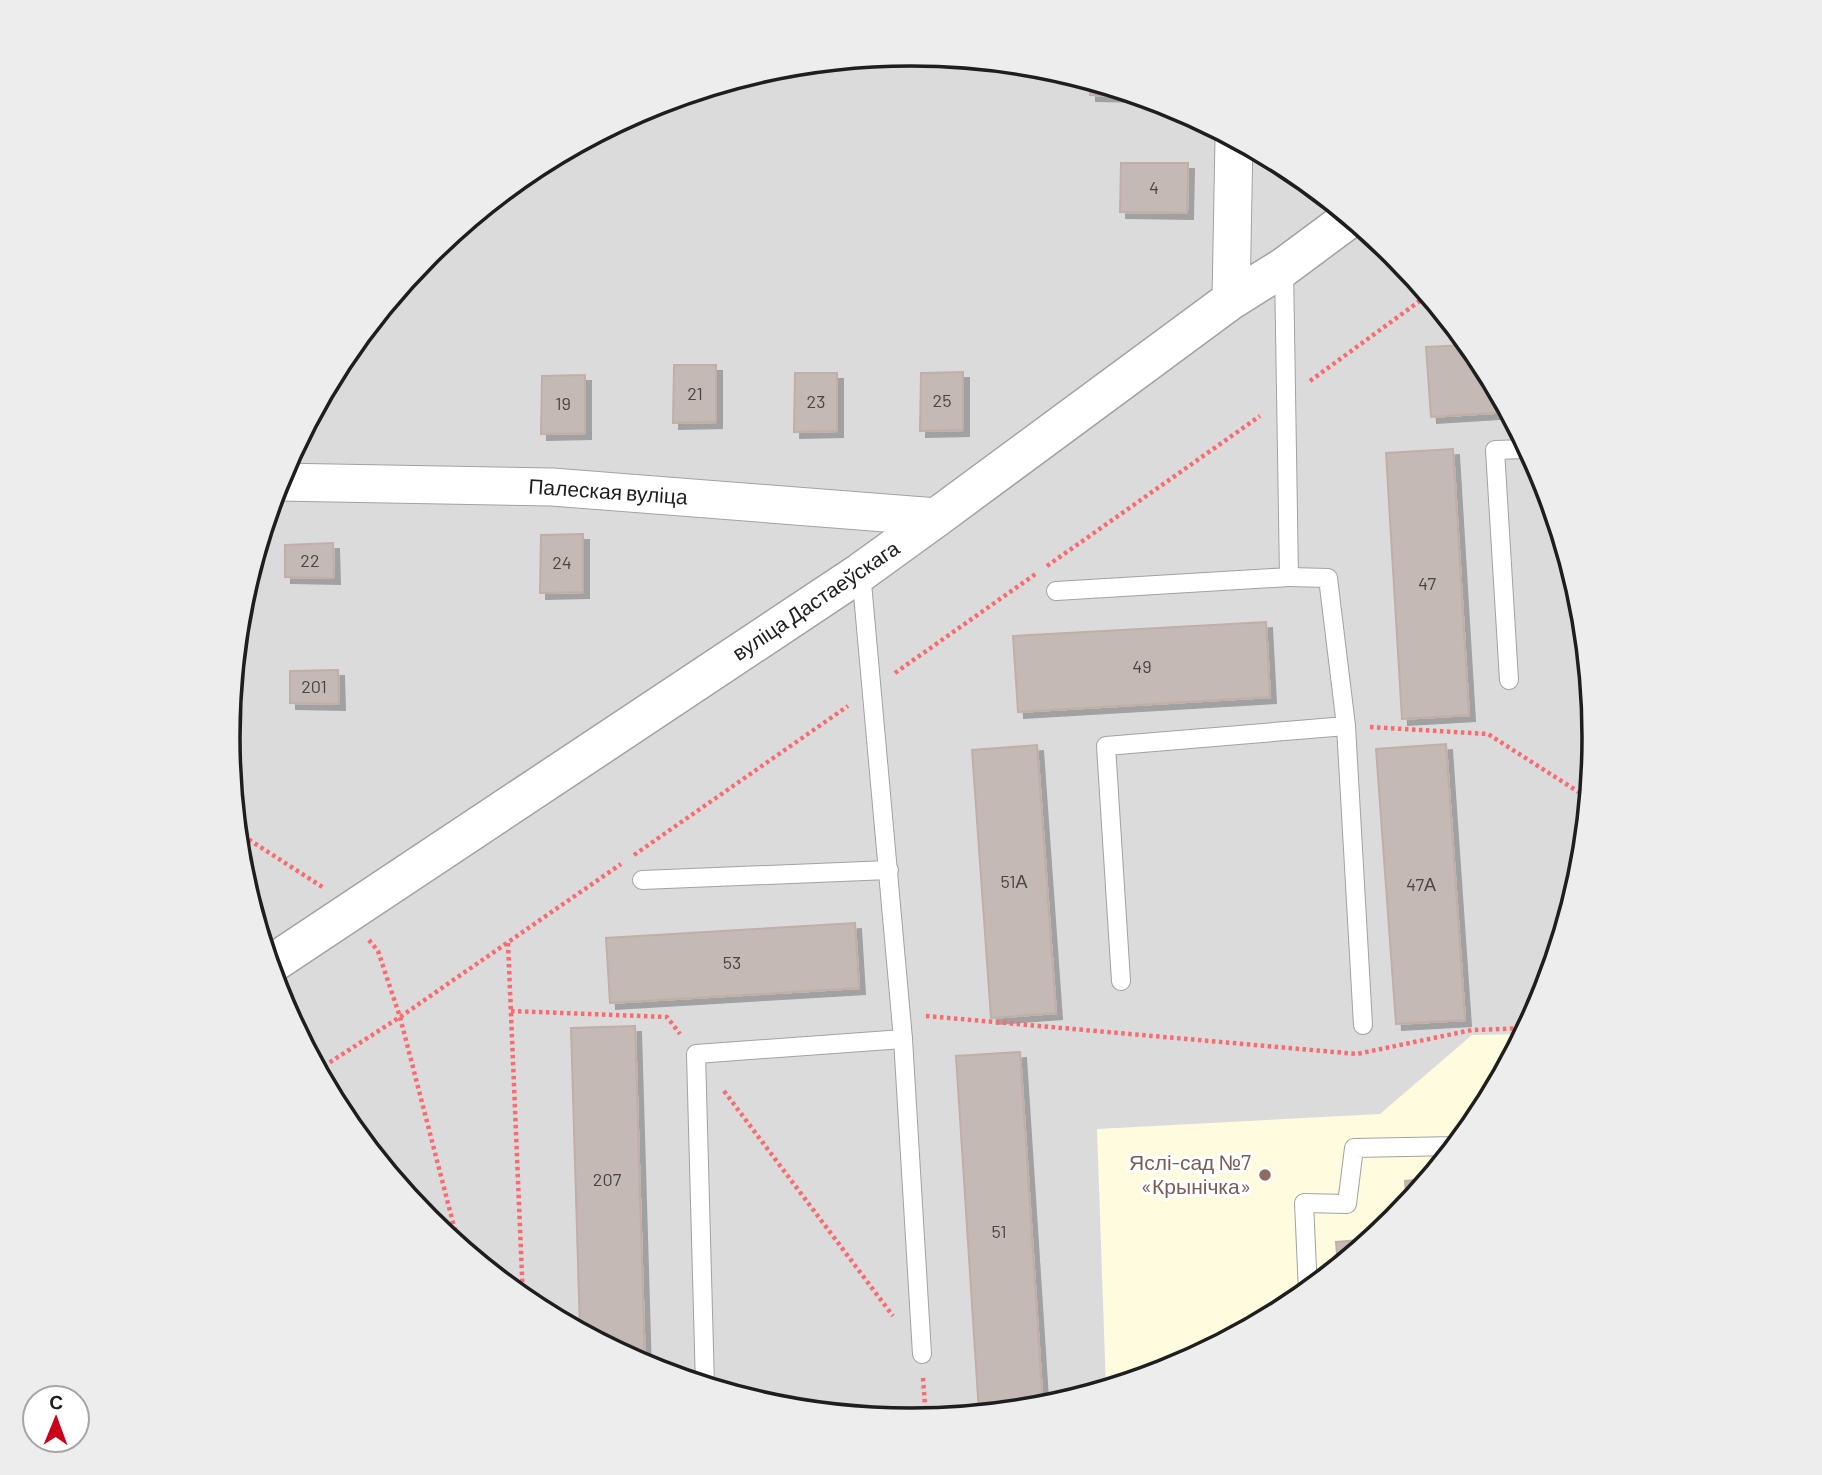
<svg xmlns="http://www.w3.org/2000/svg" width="1822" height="1475" font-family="Barlow,sans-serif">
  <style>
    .residential { fill: #dcdbdc }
    .education { fill: #fffbde }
    .building { fill: #c4b9b4; stroke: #c1afa7; stroke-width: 2; filter: url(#shadow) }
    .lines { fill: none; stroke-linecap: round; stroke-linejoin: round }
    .service-casing { stroke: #a2a2a2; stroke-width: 20 }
    .minor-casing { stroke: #a2a2a2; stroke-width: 39 }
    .tertiary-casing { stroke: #a2a2a2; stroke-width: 41 }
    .path { stroke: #f96b6f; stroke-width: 4.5; stroke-dasharray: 3.5 3.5; stroke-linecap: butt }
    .service { stroke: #fff; stroke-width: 18 }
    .minor { stroke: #fff; stroke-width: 37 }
    .tertiary { stroke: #fff; stroke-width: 38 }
    .education-dot { fill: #8d6e63; stroke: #fff; stroke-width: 2.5 }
    .labels { text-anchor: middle; stroke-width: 6; stroke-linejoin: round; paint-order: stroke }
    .number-label { font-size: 18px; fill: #484544 }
    .street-label { font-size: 21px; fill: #1e1e1e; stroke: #fff }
    .education-label { font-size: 21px; fill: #785e54; stroke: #fff; text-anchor: end }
    .rim { fill: none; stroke: #1e1e1e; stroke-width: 3.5 }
  </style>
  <defs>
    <filter id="shadow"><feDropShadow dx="6" dy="6" stdDeviation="0" flood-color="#0004"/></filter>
  </defs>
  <rect width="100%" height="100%" fill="#efeae5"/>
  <!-- residential -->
  <circle class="residential" cx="911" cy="738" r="681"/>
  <!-- education -->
  <path class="education" d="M 1524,1034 L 1479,1117 L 1394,1221 L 1290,1306 L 1172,1369 L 1106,1389 L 1097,1129 L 1380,1114 L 1472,1035 Z"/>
  <!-- building -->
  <g class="building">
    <path d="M 1090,81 L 1138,96 L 1090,95 Z"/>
    <path d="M 1121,163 L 1188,163 L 1187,213 L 1120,212 Z"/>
    <path d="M 1468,345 L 1479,358 L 1508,412 L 1431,417 L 1426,347 Z"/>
    <path d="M 674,365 L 716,365 L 716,422 L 673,423 Z"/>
    <path d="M 963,372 L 963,430 L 920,431 L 921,373 Z"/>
    <path d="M 795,373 L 837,373 L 837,431 L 794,432 Z"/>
    <path d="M 585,375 L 585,433 L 541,434 L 542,376 Z"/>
    <path d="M 1453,449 L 1469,715 L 1402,719 L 1386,453 Z"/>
    <path d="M 583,534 L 583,592 L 540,593 L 541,535 Z"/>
    <path d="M 333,543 L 334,578 L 285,577 L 285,545 Z"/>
    <path d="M 1266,622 L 1270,697 L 1018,712 L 1013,636 Z"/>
    <path d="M 338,670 L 339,704 L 290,703 L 290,671 Z"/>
    <path d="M 1446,744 L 1465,1020 L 1396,1024 L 1376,749 Z"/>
    <path d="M 1037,745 L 1056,1013 L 991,1018 L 972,750 Z"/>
    <path d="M 855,923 L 859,988 L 610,1003 L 606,938 Z"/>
    <path d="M 635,1026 L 645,1366 L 580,1331 L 571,1028 Z"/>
    <path d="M 1020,1052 L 1043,1408 L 979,1413 L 956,1056 Z"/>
    <path d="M 1428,1179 L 1407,1205 L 1405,1181 Z"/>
    <path d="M 1372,1239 L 1338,1267 L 1336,1242 Z"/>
  </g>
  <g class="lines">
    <!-- service casing -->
    <g class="service-casing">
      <g id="service">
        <path d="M 1056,591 L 1289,577 L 1284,267"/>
        <path d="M 1509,680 L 1495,450 L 1528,449"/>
        <path d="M 1346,726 L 1363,1025"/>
        <path d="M 642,880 L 889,870"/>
        <path d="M 1121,981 L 1106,746 L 1346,726 L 1328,578 L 1289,577"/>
        <path d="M 903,1039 L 922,1354"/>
        <path d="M 1308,1291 L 1304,1203 L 1347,1204 L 1354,1148 L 1456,1146"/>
        <path d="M 705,1386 L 696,1054 L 903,1039 L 861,572"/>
      </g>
    </g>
    <!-- minor casing -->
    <g class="minor-casing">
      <g id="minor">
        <path d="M 1231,300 L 1234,139"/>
        <path d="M 278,482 L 552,487 L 937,517"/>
      </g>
    </g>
    <!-- tertiary casing -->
    <g class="tertiary-casing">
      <path id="tertiary" d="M 270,965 L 861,572 L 937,517 L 1231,300 L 1284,267 L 1350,218"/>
    </g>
    <!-- path -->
    <g class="path">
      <path d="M 1310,381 L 1428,295"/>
      <path d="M 1047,566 L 1260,416"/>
      <path d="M 895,673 L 1037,573"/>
      <path d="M 1370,727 L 1488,734 L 1588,798"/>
      <path d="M 237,832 L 324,888"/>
      <path d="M 634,855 L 848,706"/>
      <path d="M 369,940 L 378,951 L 400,1017 L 459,1246"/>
      <path d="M 508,943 L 523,1299"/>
      <path d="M 511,1011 L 667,1017 L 680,1034"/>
      <path d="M 926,1016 L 1357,1054 L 1472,1030 L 1527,1028"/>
      <path d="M 318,1070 L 400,1017 L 621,864"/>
      <path d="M 724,1091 L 893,1316"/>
      <path d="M 923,1378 L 926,1419"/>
    </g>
    <!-- service -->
    <use href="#service" class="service"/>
    <!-- minor -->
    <use href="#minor" class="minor"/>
    <!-- tertiary -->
    <use href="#tertiary" class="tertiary"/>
  </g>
  <!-- markers -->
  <circle class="education-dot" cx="1265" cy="1175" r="7"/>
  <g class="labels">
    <!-- number labels -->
    <g class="number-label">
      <text x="1154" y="194">4</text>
      <text x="695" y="400">21</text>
      <text x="942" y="407">25</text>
      <text x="816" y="408">23</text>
      <text x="563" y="410">19</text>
      <text x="310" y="567">22</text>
      <text x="562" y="569">24</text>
      <text x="1427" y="590">47</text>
      <text x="1142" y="673">49</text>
      <text x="314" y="693">201</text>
      <text x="1014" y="888">51А</text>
      <text x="1421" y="891">47А</text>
      <text x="732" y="969">53</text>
      <text x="607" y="1186">207</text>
      <text x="999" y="1238">51</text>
    </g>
    <!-- street labels -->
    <g class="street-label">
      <text transform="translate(608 492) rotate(4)" y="7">Палеская вуліца</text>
      <text transform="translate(816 601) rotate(-34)" y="7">вуліца Дастаеўскага</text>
    </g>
    <!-- education labels -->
    <g class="education-label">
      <text x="1251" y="1170">Яслі-сад №7<tspan x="1251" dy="24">«Крынічка»</tspan></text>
    </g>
  </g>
  <!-- crop -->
  <path d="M0 0H1822V1475H0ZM240 737a671 671 0 1 1 1342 0a671 671 0 1 1-1342 0Z" fill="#ededed" fill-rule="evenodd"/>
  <path class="rim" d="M240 737a671 671 0 1 1 1342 0a671 671 0 1 1-1342 0Z"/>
  <!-- north arrow -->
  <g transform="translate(56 1419) rotate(1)"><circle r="33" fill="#ffffff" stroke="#a5a5a5" stroke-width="2"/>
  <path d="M0-5L12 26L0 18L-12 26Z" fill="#cc001a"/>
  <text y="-10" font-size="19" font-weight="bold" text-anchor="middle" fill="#1e1e1e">С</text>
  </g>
</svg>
